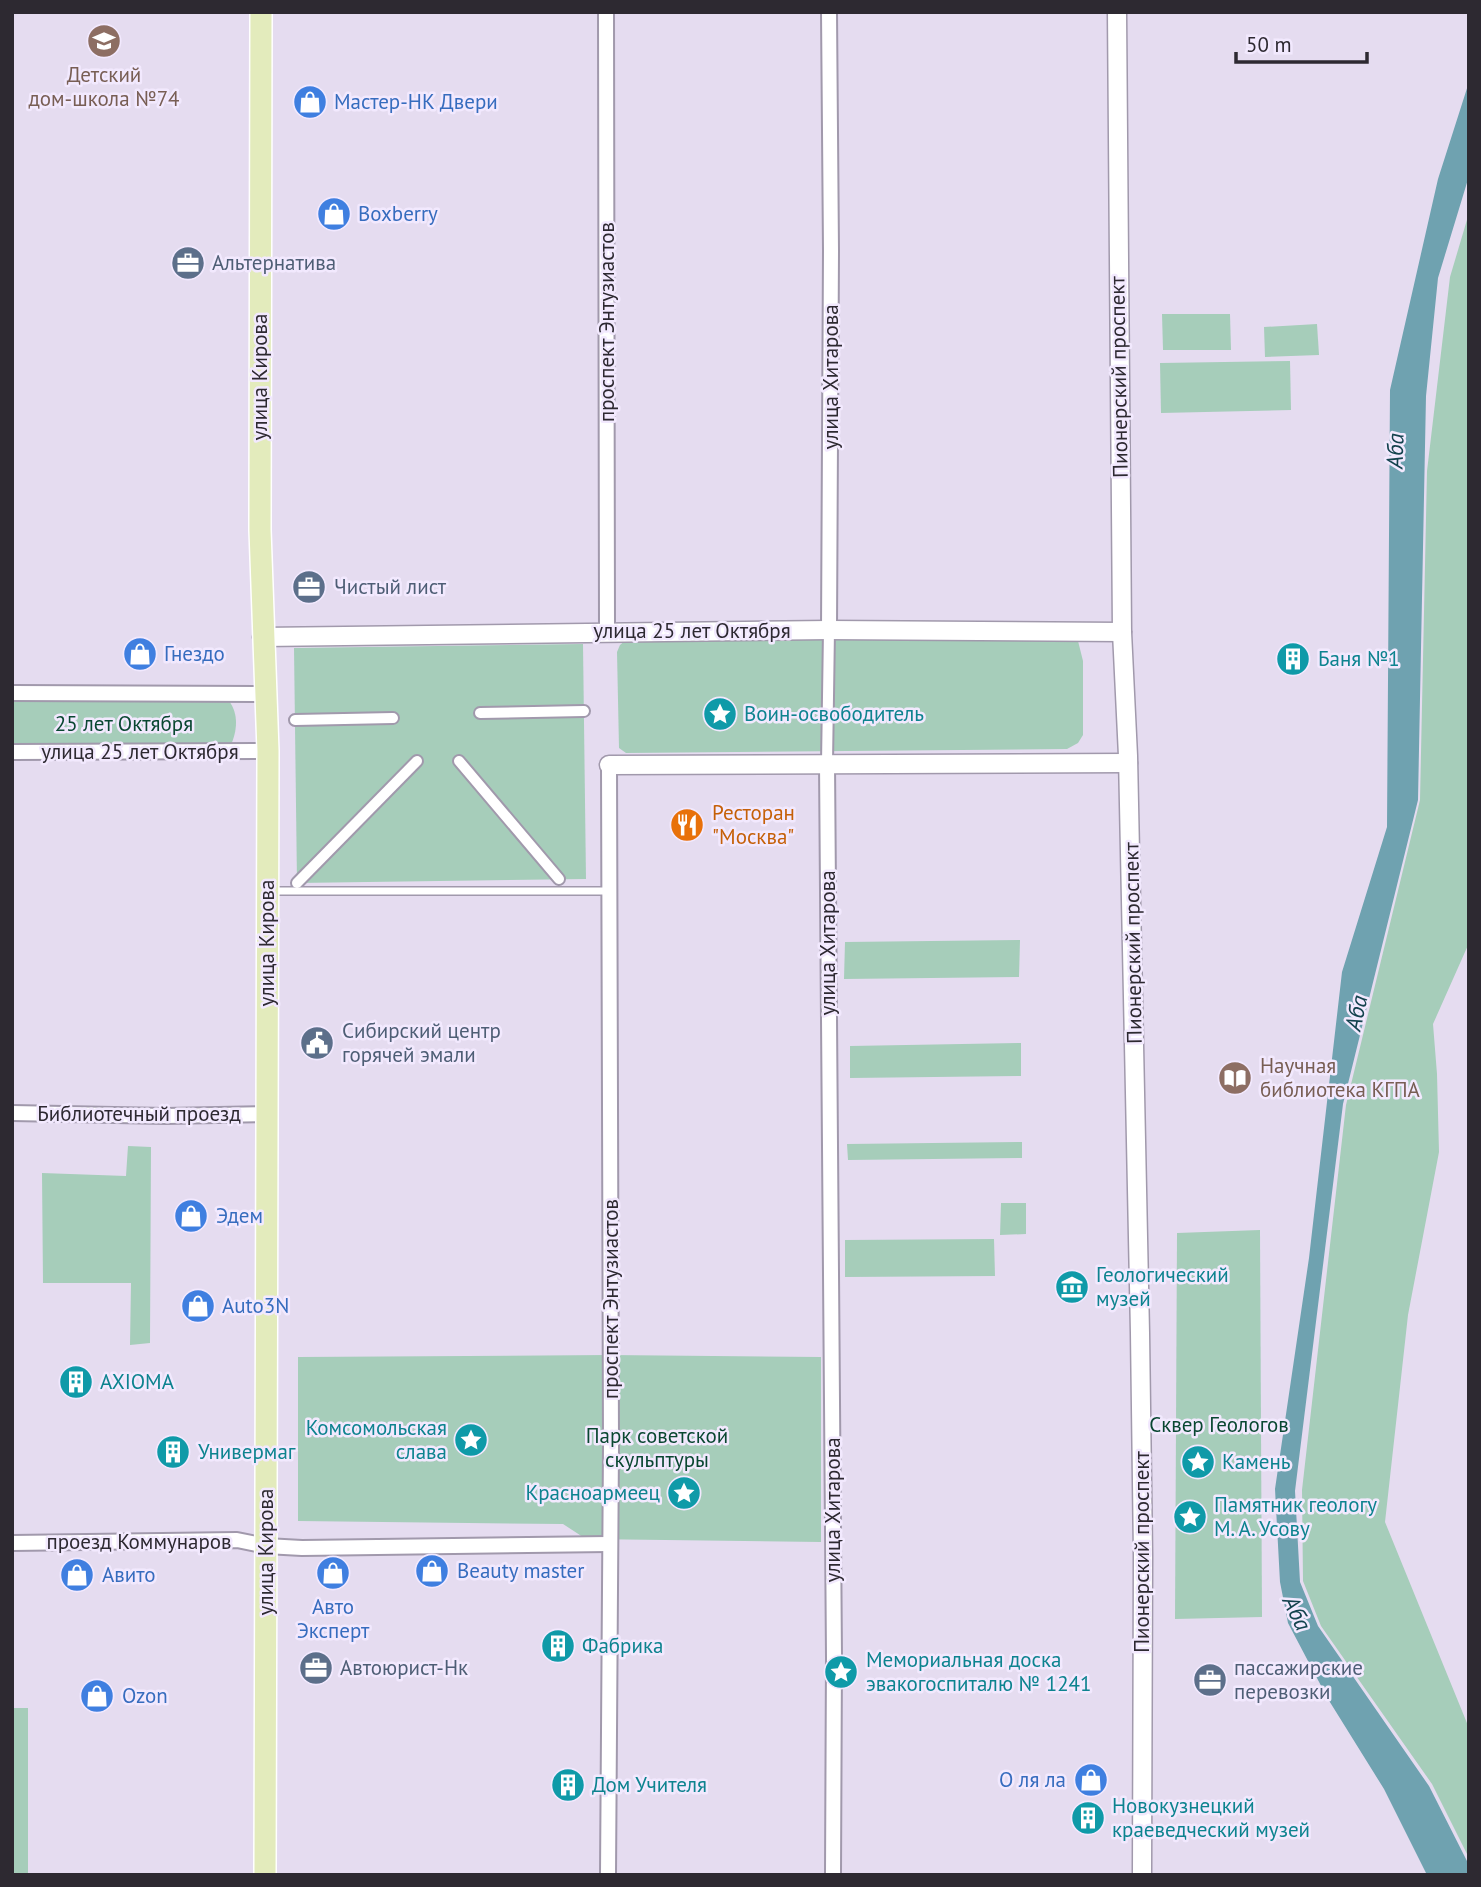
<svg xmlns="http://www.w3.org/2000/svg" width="1481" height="1887" font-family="'PT Sans',sans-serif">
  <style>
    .green { fill: #a6cdba }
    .water { fill: #6fa2b0 }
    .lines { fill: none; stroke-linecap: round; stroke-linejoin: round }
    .service-casing { stroke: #a199ac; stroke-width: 10 }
    .pedestrian-casing { stroke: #a199ac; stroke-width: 14 }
    .minor-casing { stroke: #a199ac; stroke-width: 18 }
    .tertiary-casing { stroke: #a199ac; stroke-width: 21 }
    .primary-casing { stroke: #fff; stroke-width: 24 }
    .service { stroke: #fff; stroke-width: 7 }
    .pedestrian { stroke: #fff; stroke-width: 10 }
    .minor { stroke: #fff; stroke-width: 14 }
    .tertiary { stroke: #fff; stroke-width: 18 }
    .primary { stroke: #e3ebbc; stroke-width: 21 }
    .labels { text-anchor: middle; stroke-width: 5; stroke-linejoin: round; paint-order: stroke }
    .education-label { font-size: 21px; fill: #785e54; stroke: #f2e9fe }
    .shop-label { font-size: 21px; fill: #366cbe; stroke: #f2e9fe; text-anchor: start }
    .service-label { font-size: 21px; fill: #4e5e75; stroke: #f2e9fe; text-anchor: start }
    .street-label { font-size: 21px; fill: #2d2931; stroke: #f2e9fe }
    .culture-label { font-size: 21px; fill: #0d838f; stroke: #f2e9fe; text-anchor: start }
    .park-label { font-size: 21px; fill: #094731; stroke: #f2e9fe }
    .food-label { font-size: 21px; fill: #c56008; stroke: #f2e9fe; text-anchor: start }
    .water-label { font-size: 23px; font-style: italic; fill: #14434e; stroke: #f2e9fe }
  </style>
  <rect width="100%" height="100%" fill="#e5dcf0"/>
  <!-- green -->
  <g class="green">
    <path d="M 1469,213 L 1469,943 L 1433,1024 L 1437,1074 L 1439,1152 L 1408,1315 L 1385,1522 L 1469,1728 L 1469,1858 L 1432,1784 L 1321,1626 L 1303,1581 L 1302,1490 L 1346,1105 L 1420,800 L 1427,471 L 1450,277 Z"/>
    <path d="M 1230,314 L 1231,350 L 1163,350 L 1162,314 Z"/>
    <path d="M 1317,324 L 1319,355 L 1265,357 L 1264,327 Z"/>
    <path d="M 1290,361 L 1291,410 L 1161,413 L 1160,363 Z"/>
    <path d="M 1069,637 L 1078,641 L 1083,661 L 1083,735 L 1078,743 L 1067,749 L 626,753 L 619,748 L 617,652 L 620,645 L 626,640 Z"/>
    <path d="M 583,644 L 586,879 L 297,883 L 294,648 Z"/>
    <path d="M 229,701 C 239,714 237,731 231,745 L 12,746 L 12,702 Z"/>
    <path d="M 1020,940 L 1019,977 L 844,979 L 845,942 Z"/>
    <path d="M 1021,1043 L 1021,1076 L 850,1078 L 850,1046 Z"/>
    <path d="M 1022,1142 L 1022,1158 L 848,1160 L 847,1144 Z"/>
    <path d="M 128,1146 L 151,1147 L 150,1343 L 130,1345 L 131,1283 L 43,1283 L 42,1173 L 126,1176 Z"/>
    <path d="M 1001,1203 L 1026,1203 L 1026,1234 L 1000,1235 Z"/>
    <path d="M 1260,1230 L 1262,1617 L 1175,1619 L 1177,1233 Z"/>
    <path d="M 994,1239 L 995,1276 L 845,1277 L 845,1240 Z"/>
    <path d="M 609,1355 L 821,1357 L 821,1542 L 586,1539 L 563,1524 L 298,1521 L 298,1357 Z"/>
    <rect x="12" y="1708" width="16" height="167"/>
  </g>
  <!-- water -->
  <path class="water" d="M 1469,82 L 1469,176 L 1438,278 L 1426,396 L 1418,800 L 1343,1104 L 1295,1491 L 1300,1582 L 1318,1626 L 1429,1786 L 1469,1865 L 1469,1875 L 1427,1875 L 1384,1789 L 1328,1699 L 1288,1623 L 1280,1582 L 1275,1489 L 1309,1258 L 1342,972 L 1387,827 L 1390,390 L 1438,179 Z"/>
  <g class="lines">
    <!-- service casing -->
    <g class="service-casing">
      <path id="service" d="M 271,891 L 610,891"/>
    </g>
    <!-- pedestrian casing -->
    <g class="pedestrian-casing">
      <g id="pedestrian">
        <path d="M 480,713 L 584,711"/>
        <path d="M 295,720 L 393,718"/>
        <path d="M 459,761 L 559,879"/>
        <path d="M 827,763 L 829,630"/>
        <path d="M 297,883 L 417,761"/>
      </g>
    </g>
    <!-- minor casing -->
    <g class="minor-casing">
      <g id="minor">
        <path d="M 606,12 L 607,632"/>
        <path d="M 829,12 L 831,251 L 829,630"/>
        <path d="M 12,693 L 264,694"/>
        <path d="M 12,752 L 268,751"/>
        <path d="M 827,763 L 834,1657 L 833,1875"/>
        <path d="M 12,1113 L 166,1116 L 266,1114"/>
        <path d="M 12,1543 L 237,1540 L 266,1546 L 302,1548 L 609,1544"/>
        <path d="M 608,1875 L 611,1446 L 609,765"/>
      </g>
    </g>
    <!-- tertiary casing -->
    <g class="tertiary-casing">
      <g id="tertiary">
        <path d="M 1117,12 L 1122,632 L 1128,756 L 1140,1333 L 1143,1555 L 1142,1875"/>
        <path d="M 262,637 L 829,630 L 1122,632"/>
        <path d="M 609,765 L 1128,763"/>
      </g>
    </g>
    <!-- primary casing -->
    <g class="primary-casing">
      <path id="primary" d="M 261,12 L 260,530 L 268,751 L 265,1875"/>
    </g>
    <!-- service -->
    <use href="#service" class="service"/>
    <!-- pedestrian -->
    <use href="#pedestrian" class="pedestrian"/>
    <!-- minor -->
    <use href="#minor" class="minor"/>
    <!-- tertiary -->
    <use href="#tertiary" class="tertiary"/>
    <!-- primary -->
    <use href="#primary" class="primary"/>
  </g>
  <!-- icons -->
  <defs>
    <g id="school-disc" transform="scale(1.75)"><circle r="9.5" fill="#8d6e63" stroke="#f2e9fe"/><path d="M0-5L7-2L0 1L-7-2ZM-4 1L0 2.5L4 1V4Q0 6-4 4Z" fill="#fff"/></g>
    <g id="shop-disc" transform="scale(1.75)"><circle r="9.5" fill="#3f7fe0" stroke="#f2e9fe"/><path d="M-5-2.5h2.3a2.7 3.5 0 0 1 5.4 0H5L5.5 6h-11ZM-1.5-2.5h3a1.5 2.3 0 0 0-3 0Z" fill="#fff"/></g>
    <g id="office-disc" transform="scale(1.75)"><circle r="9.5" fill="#5c6f8a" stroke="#f2e9fe"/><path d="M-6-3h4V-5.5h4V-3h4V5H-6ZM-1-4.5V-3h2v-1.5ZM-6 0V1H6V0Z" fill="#fff"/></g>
    <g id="building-disc" transform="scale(1.75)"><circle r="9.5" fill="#0f9aa8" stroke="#f2e9fe"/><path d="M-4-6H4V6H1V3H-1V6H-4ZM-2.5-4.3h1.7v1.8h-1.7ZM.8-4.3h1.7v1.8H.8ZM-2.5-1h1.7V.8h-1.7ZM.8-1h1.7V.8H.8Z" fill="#fff"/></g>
    <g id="sight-disc" transform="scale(1.75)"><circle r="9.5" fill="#0f9aa8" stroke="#f2e9fe"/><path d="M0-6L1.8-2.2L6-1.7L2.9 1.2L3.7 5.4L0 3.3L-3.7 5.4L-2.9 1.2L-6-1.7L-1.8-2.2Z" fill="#fff"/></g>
    <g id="restaurant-disc" transform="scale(1.75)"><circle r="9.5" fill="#e8710a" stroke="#f2e9fe"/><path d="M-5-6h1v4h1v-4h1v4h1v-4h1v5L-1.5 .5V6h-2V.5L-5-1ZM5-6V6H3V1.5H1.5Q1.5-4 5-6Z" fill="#fff"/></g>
    <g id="civic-disc" transform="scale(1.75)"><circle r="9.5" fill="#5c6f8a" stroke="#f2e9fe"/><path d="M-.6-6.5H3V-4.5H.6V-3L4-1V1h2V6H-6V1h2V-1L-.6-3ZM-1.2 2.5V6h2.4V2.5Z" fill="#fff"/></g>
    <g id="library-disc" transform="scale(1.75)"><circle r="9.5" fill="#8d6e63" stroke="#f2e9fe"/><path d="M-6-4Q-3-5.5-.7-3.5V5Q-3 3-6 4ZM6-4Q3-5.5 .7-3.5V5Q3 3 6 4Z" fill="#fff"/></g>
    <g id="museum-disc" transform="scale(1.75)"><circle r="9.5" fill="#0f9aa8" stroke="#f2e9fe"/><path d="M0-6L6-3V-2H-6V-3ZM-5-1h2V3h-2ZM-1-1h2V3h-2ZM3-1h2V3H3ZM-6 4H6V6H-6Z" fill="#fff"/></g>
  </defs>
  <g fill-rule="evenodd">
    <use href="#school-disc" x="104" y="41"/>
    <use href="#shop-disc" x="310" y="102"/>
    <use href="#shop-disc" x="334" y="214"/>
    <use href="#office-disc" x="188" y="263"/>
    <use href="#office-disc" x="309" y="587"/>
    <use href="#shop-disc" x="140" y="654"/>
    <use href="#building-disc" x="1293" y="659"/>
    <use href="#sight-disc" x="720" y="714"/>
    <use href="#restaurant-disc" x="687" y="825"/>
    <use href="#civic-disc" x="317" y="1043"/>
    <use href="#library-disc" x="1235" y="1078"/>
    <use href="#shop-disc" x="191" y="1216"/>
    <use href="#museum-disc" x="1072" y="1287"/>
    <use href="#shop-disc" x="198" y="1306"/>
    <use href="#building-disc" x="76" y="1382"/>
    <use href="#sight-disc" x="471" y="1440"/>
    <use href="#building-disc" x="173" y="1452"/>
    <use href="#sight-disc" x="1198" y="1462"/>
    <use href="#sight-disc" x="684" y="1493"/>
    <use href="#sight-disc" x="1190" y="1517"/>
    <use href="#shop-disc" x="432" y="1571"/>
    <use href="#shop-disc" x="333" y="1573"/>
    <use href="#shop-disc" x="77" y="1575"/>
    <use href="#building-disc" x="558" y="1646"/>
    <use href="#office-disc" x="316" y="1668"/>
    <use href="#sight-disc" x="841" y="1672"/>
    <use href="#office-disc" x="1210" y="1680"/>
    <use href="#shop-disc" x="97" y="1696"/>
    <use href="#shop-disc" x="1091" y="1780"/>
    <use href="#building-disc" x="568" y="1785"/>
    <use href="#building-disc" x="1088" y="1818"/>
  </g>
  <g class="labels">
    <!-- education labels -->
    <g class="education-label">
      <text x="104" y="82">Детский<tspan x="104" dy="24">дом-школа №74</tspan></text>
      <text x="1260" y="1073" text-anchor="start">Научная<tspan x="1260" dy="24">библиотека КГПА</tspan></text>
    </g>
    <!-- shop labels -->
    <g class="shop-label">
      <text x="334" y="109">Мастер-НК Двери</text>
      <text x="358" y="221">Boxberry</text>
      <text x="164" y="661">Гнездо</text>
      <text x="216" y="1223">Эдем</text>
      <text x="222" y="1313">Auto3N</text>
      <text x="457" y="1578">Beauty master</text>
      <text x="102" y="1582">Авито</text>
      <text x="333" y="1614" text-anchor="middle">Авто<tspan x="333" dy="24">Эксперт</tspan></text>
      <text x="122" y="1703">Ozon</text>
      <text x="1066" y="1787" text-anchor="end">О ля ла</text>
    </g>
    <!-- service labels -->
    <g class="service-label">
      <text x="212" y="270">Альтернатива</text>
      <text x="334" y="594">Чистый лист</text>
      <text x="342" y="1038">Сибирский центр<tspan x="342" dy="24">горячей эмали</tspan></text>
      <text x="340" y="1675">Автоюрист-Нк</text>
      <text x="1234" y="1675">пассажирские<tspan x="1234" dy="24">перевозки</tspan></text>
    </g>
    <!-- street labels -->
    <g class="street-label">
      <text transform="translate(607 322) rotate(-90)" y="7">проспект Энтузиастов</text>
      <text transform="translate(260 377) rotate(-90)" y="7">улица Кирова</text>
      <text transform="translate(831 377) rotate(-90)" y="7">улица Хитарова</text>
      <text transform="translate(1119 377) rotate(-91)" y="7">Пионерский проспект</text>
      <text x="692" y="638">улица 25 лет Октября</text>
      <text x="140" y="759">улица 25 лет Октября</text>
      <text transform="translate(267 943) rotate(-90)" y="7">улица Кирова</text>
      <text transform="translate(828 943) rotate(-90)" y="7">улица Хитарова</text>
      <text transform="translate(1133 943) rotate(-91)" y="7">Пионерский проспект</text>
      <text x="139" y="1121">Библиотечный проезд</text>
      <text transform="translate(611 1299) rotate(-90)" y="7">проспект Энтузиастов</text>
      <text transform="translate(833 1510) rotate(-90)" y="7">улица Хитарова</text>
      <text x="139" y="1549">проезд Коммунаров</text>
      <text transform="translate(266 1552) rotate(-90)" y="7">улица Кирова</text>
      <text transform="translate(1142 1552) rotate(-90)" y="7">Пионерский проспект</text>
    </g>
    <!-- culture labels -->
    <g class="culture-label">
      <text x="1318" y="666">Баня №1</text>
      <text x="744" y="721">Воин-освободитель</text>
      <text x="1096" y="1282">Геологический<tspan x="1096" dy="24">музей</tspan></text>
      <text x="100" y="1389">AXIOMA</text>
      <text x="447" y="1435" text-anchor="end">Комсомольская<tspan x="447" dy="24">слава</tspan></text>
      <text x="198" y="1459">Универмаг</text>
      <text x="1222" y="1469">Камень</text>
      <text x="660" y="1500" text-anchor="end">Красноармеец</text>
      <text x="1214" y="1512">Памятник геологу<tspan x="1214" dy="24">М. А. Усову</tspan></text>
      <text x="582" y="1653">Фабрика</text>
      <text x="866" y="1667">Мемориальная доска<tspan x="866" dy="24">эвакогоспиталю № 1241</tspan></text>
      <text x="592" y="1792">Дом Учителя</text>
      <text x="1112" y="1813">Новокузнецкий<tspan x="1112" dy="24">краеведческий музей</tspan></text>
    </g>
    <!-- park labels -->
    <g class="park-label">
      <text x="124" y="731">25 лет Октября</text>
      <text x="1219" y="1432">Сквер Геологов</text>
      <text x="657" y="1443">Парк советской<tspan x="657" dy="24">скульптуры</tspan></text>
    </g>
    <!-- food labels -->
    <g class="food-label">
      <text x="712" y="820">Ресторан<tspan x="712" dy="24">"Москва"</tspan></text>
    </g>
    <!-- water labels -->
    <g class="water-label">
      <text transform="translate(1395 451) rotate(-88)" y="8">Аба</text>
      <text transform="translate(1356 1013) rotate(-78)" y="8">Аба</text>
      <text transform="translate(1297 1613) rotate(64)" y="8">Аба</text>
    </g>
  </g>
  <!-- border -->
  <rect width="1481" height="1887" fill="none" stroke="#2d2931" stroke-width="28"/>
  <!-- scale -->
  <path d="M1236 52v10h131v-10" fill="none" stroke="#2d2931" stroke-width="3.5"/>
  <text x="1246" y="52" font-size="21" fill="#2d2931" stroke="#f2e9fe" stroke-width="5" paint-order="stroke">50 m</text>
</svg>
